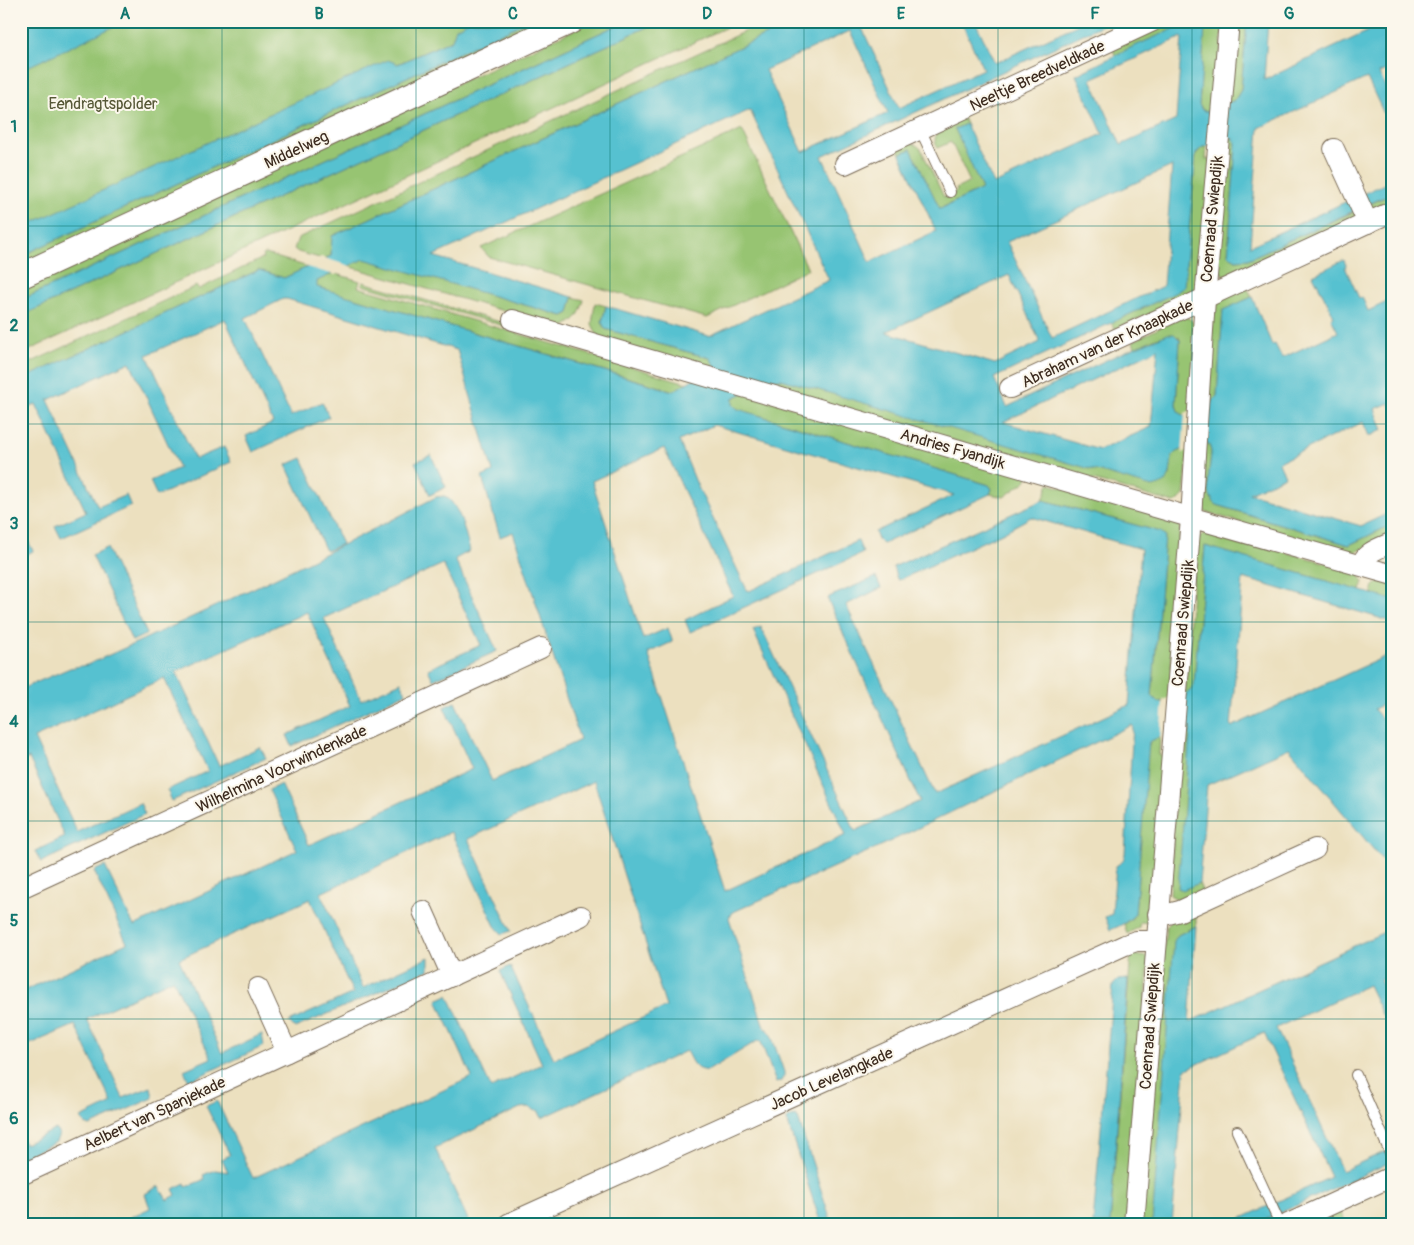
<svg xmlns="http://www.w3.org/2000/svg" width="1414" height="1245" font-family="Pangolin,sans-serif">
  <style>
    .green { fill: #97c472; stroke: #697748 }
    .water { fill: #56c1d0; stroke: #487677; fill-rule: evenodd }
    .pier { fill: #ece0bf }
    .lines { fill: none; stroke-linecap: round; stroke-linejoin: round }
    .service-casing { stroke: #796a56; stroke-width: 12 }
    .minor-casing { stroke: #796a56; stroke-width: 22 }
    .tertiary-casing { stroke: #796a56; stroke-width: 27 }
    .service { stroke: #fff; stroke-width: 10 }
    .minor { stroke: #fff; stroke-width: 20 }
    .tertiary { stroke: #fff; stroke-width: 25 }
    .grid { fill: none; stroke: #0f766e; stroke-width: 1; stroke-opacity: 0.55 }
    .labels { text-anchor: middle; stroke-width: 4; stroke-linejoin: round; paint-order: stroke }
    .street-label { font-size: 16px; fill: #3b2a1e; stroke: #fbf7ec }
    .park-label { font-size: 16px; fill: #575837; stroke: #fbf7ec }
    .neatline { fill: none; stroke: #0f766e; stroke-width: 2 }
    .grid-label { font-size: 16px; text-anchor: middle; font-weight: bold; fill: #0f766e }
  </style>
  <rect width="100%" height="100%" fill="#fbf7ec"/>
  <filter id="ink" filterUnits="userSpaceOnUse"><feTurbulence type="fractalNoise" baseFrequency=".02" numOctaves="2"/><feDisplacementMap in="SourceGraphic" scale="10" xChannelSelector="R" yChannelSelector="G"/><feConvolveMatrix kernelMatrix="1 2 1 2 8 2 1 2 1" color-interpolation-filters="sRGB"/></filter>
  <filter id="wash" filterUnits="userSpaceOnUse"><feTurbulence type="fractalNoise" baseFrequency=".0096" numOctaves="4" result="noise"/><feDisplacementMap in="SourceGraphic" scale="20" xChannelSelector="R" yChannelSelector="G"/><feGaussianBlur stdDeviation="1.12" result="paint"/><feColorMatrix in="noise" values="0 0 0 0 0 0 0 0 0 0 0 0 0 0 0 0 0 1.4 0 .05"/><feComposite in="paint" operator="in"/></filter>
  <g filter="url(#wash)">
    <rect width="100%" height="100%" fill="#ece0bf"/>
    <!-- green -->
    <g class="green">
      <path d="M 21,21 L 479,21 L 455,32 L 452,40 L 21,229 Z"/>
      <path d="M 528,21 L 556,21 L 21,269 L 21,256 Z"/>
      <path d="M 593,21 L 626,21 L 21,300 L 21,285 Z"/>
      <path d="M 660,21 L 740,21 L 21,354 L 21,316 Z"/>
      <path d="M 767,21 L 796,21 L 332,236 L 331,256 L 323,259 L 298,252 L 294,249 L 298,238 Z"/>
      <path d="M 1164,21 L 1223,21 L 1216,108 L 1206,112 L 1202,109 L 1199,105 L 1205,27 L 1192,22 L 1187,23 L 1115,55 L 1113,50 L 1115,44 Z"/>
      <path d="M 1234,21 L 1247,21 L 1241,90 L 1235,100 L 1227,103 Z"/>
      <path d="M 962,115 L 966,124 L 955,129 L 983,189 L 939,209 L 911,149 L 900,154 L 896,145 C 906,144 914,141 921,149 L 944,197 L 957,191 L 956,189 L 970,182 L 951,142 L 937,148 L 935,141 L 936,132 Z"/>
      <path d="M 742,130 L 808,269 L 707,318 L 489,257 L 481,248 Z"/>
      <path d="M 1227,137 L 1232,138 L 1236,143 L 1228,255 L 1236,260 L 1248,259 L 1356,211 L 1357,217 L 1232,277 L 1223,274 L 1217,267 Z"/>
      <path d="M 1207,146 L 1206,159 L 1212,159 L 1199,292 L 1115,329 L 1111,323 L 1177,292 L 1184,287 L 1196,154 L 1201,148 Z"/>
      <path d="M 1393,193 L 1393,204 L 1369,210 L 1366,206 Z"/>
      <path d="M 266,254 L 308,267 L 284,278 L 259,270 L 21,380 L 21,367 L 196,286 L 199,289 L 263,258 L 262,255 Z"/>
      <path d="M 364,258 L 563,316 L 569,313 L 573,297 L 584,300 C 579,317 577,319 562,328 L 348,266 Z"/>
      <path d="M 333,273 L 360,281 L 358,287 L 687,383 L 674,391 L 316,287 L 317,281 Z"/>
      <path d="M 363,282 L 675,373 L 674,375 L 362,285 Z"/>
      <path d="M 1246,285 L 1252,297 L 1223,311 L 1217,396 L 1209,405 L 1204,407 L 1215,303 Z"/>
      <path d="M 595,303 L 606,306 L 602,322 L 605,329 L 710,358 L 715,366 L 709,370 L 599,339 L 592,324 Z"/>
      <path d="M 1183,316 L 1190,319 L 1196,325 L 1192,413 L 1184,416 L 1178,411 L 1176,405 L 1180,340 L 1179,337 L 1156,338 L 1135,348 L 1133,341 Z"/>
      <path d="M 771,379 L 781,379 L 1170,476 L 1171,456 L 1176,452 L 1189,447 L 1184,495 L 1177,502 L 1174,503 L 758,385 Z"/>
      <path d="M 743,393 L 1029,475 L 1026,481 L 1004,497 L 990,494 L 992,489 L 989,485 L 738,409 C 733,406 731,403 733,398 Z"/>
      <path d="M 1203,441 L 1209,445 L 1211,451 C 1211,467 1202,494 1217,505 L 1349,545 L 1393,524 L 1393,534 L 1348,556 L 1200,510 Z"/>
      <path d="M 1049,484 L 1177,521 L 1180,525 L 1169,700 L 1158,702 L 1152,696 L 1165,536 L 1161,532 L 1043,500 Z"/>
      <path d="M 1207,532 L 1358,571 L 1363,582 L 1361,591 L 1205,546 L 1194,685 L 1190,692 L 1185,695 L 1195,543 L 1202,535 Z"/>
      <path d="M 1387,580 L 1393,582 L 1393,600 L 1372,595 L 1374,585 Z"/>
      <path d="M 1185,724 L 1188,725 L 1190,730 L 1183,890 L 1199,883 L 1204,895 L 1182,902 L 1170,895 L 1179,727 Z"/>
      <path d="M 1160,736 L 1159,755 L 1165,756 L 1152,923 L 1140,922 L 1139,927 L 1127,934 L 1124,924 L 1131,919 L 1135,914 L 1148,746 L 1152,740 Z"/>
      <path d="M 1194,910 L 1196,916 L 1196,926 L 1178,935 L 1152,1224 L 1139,1224 L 1166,926 L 1171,921 Z"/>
      <path d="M 1131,952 L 1139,956 L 1149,957 L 1129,1224 L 1110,1224 Z"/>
      <path d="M 1330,1211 L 1340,1211 L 1346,1224 L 1323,1224 Z"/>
    </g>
    <!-- water -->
    <g class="water">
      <path d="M 21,21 L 126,21 L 21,70 Z"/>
      <path d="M 469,21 L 528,21 L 21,256 L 21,228 L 388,60 L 398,64 L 452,40 L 456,28 Z"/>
      <path d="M 626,21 L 660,21 L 21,316 L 21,300 Z"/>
      <path d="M 796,21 L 871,21 L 861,26 L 899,108 L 983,69 L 961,21 L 975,21 L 995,63 L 1079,24 L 1077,21 L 1111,21 L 822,156 L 870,262 L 936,231 L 900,154 L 911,149 L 940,209 L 982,189 L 955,129 L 966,124 L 994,184 L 1103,134 L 1076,75 L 1128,49 L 1187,23 L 1198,22 L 1203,24 L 1205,29 L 1199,105 L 1202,110 L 1207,112 L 1235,100 L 1241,90 L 1247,21 L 1268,21 L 1264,80 L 1373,29 L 1370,21 L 1393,21 L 1393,67 L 1379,73 L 1393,103 L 1393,133 L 1367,78 L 1259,128 L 1250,246 L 1393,180 L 1393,193 L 1248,259 L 1236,260 L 1228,255 L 1236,143 L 1232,138 L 1227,137 L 1201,148 L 1196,154 L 1184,287 L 1177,292 L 994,378 L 1007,407 L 1119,354 L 1168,334 L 1174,334 L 1180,340 L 1176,405 L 1178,411 L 1184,416 L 1209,405 L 1217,396 L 1223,310 L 1252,297 L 1272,345 L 1275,344 L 1282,358 L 1338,332 L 1331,318 L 1334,316 L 1313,275 L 1344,260 L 1346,265 L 1345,267 L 1359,298 L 1362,297 L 1368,311 L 1393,299 L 1393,409 L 1389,403 L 1375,409 L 1383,430 L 1369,436 L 1363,422 L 1279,462 L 1285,476 L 1249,493 L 1361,526 L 1393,511 L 1393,524 L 1349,545 L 1217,505 C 1202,494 1211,467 1211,451 L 1209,445 L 1203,441 L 1176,452 L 1172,456 C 1170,474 1172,483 1152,487 L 781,379 L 768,380 L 733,398 L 733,405 L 738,409 L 989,485 L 992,489 L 990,494 L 883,544 L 878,540 L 875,532 L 954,495 L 714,425 L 679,441 L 698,487 L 747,590 L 749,591 L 857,541 L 858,541 L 863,553 L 690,632 L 685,620 L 733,596 L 664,448 L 592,481 L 643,639 L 668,628 L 672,640 L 672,642 L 648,653 L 725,891 L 846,835 L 753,630 L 761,627 L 855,831 L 920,801 L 828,600 L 829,597 L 876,577 L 881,588 L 846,605 L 935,794 L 1129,705 L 1141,549 L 1031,517 L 1002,533 L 899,580 L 897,579 L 893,567 L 1043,500 L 1161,532 L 1165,536 L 1152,696 L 1158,702 L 1162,703 C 1173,699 1189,697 1194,685 L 1205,546 L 1393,600 L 1393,622 L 1243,578 L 1231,727 L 1393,653 L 1393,700 L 1374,709 L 1393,732 L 1393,873 L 1289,748 L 1207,785 L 1199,883 L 1183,890 L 1178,888 L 1190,731 L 1188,725 L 1185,724 L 1149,742 L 1135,914 C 1128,922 1120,926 1110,930 L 1105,917 L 1112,914 L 1116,866 L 1123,861 L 1125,854 L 1133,726 L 1132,725 L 885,844 L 731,913 L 729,918 L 764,1027 L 770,1032 L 784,1072 L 784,1076 L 781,1081 L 776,1083 L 761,1042 L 757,1041 L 709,1070 C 694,1072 692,1061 686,1051 L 542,1118 L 538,1110 L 536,1111 L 528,1107 L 520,1108 L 435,1148 L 470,1224 L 116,1224 L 150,1208 L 145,1194 L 159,1186 L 167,1200 L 176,1195 L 173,1189 L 185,1183 L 186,1187 L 205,1179 L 203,1175 L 215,1170 L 228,1172 L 222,1159 L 230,1155 L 206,1106 L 217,1101 L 253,1178 L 472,1077 L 437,1000 L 448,995 L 491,1088 L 542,1064 L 500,971 L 510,966 L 554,1059 L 666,1007 L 594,781 L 468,839 L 511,931 L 502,934 L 495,926 L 451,832 L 321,893 L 363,988 L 429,957 L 429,970 L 295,1028 L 289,1022 L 353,993 L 310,899 L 179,959 L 222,1053 L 262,1034 L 264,1046 L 189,1081 L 184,1070 L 211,1058 L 173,979 L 87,1019 L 123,1098 L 151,1087 L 153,1098 L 90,1126 L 85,1124 L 81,1118 L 112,1103 L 75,1025 L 21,1048 L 21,992 L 127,943 L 94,871 L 105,866 L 134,926 L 297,850 L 269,790 L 281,784 L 309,845 L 472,769 L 444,707 L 455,702 L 492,781 L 580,740 L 513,532 L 500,537 L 482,477 L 493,472 L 457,350 L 287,299 L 283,299 L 245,318 L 291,416 L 322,402 L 329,417 L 253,452 L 246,436 L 273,423 L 225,319 L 147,355 L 195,459 L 224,447 L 231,462 L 157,496 L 150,481 L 179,468 L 130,362 L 48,400 L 98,507 L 126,495 L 131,506 L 61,538 L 55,526 L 86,512 L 36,404 L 21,410 L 21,380 L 259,270 L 284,278 L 331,256 L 332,236 ZM 850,31 L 888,113 L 803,152 L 765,70 ZM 1182,37 L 1176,120 L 1121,145 L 1091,79 ZM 750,110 L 829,280 L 709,336 L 606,306 L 602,322 L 605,329 L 710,358 L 715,366 L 673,391 L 317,287 L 317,281 L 364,259 L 563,316 L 569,313 L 573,297 L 433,256 ZM 1172,166 L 1163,286 L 1052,338 L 1007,242 ZM 1009,275 L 1040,342 L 995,364 L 886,332 ZM 1158,349 L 1151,427 L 1100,450 L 1003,422 Z"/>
      <path d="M 431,455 L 446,487 L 430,495 L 415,462 Z"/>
      <path d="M 302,458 L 342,544 L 326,551 L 286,465 Z"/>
      <path d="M 445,496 C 461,507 465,533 470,551 L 455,559 L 497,651 L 433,680 L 428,669 L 481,645 L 443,564 L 324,618 L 361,700 L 401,682 L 406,693 L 292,746 L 287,735 L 350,706 L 307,612 L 176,672 L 219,766 L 260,747 L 266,758 L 172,801 L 167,790 L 208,771 L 164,678 L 34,738 L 77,832 L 140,803 L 145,814 L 41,862 L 35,851 L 65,837 L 29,758 L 21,762 L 21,689 L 70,668 L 87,665 C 205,612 322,557 436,497 Z"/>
      <path d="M 28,541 L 33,551 L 21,557 L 21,544 Z"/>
      <path d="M 107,548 L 147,634 L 132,641 L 92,555 Z"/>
      <path d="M 1196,926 L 1189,1022 L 1393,928 L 1393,974 L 1380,980 L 1393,1008 L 1393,1037 L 1368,985 L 1276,1028 L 1342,1171 L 1393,1148 L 1393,1161 L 1256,1224 L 1229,1224 L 1331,1177 L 1264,1033 L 1185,1070 L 1172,1224 L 1152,1224 L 1174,941 L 1178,935 Z"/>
      <path d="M 1128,979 L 1110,1224 L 1093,1224 L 1113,985 L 1118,980 Z"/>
      <path d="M 795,1116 L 798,1118 L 832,1224 L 821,1224 L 787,1121 L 788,1118 Z"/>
      <path d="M 56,1129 L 59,1134 L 56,1142 L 21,1158 L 21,1137 L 25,1144 Z"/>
    </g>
    <!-- pier -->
    <g class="pier">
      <path d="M 321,257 L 353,267 L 335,275 L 303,266 Z"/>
      <path d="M 1205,404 L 1201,444 L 1182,453 L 1185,413 Z"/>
      <path d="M 1183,693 L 1180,729 L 1160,739 L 1163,700 Z"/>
    </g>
  </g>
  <g filter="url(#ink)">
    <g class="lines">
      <!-- service casing -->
      <g class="service-casing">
        <g id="service">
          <path d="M 920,129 L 950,192"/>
          <path d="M 1356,1075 L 1393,1159"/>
          <path d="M 1237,1131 L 1280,1224"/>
        </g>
      </g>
      <!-- minor casing -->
      <g class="minor-casing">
        <g id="minor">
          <path d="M 1334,149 L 1368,223"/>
          <path d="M 845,164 L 1153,21"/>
          <path d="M 513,320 L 1179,514 L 1393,575"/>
          <path d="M 1010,388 L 1393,211"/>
          <path d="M 1361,565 C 1366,551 1380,548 1393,542"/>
          <path d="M 21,888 L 541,648"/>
          <path d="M 423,911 L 452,976"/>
          <path d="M 1158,914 L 1168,914 L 1180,911 L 1315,849"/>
          <path d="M 258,988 L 287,1052"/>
          <path d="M 21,1175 L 581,916"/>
          <path d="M 508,1224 L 1125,945 L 1136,941 L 1156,941"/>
          <path d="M 1134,1224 L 1191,518 L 1205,299 L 1229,21"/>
          <path d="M 1288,1224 L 1393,1176"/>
        </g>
      </g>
      <!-- tertiary casing -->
      <g class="tertiary-casing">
        <path id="tertiary" d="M 21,276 L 571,21"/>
      </g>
      <!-- service -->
      <use href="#service" class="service"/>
      <!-- minor -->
      <use href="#minor" class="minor"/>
      <!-- tertiary -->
      <use href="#tertiary" class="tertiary"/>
    </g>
  </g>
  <!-- grid -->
  <path class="grid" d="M 222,21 L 222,1224M 416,21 L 416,1224M 610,21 L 610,1224M 804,21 L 804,1224M 998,21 L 998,1224M 1192,21 L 1192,1224M 21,226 L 1393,226M 21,424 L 1393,424M 21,622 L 1393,622M 21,821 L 1393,821M 21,1019 L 1393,1019"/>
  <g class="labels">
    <!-- street labels -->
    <g class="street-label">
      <text transform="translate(1037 75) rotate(-25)" y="6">Neeltje Breedveldkade</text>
      <text transform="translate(296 149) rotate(-25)" y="6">Middelweg</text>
      <text transform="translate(1211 219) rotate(-85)" y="6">Coenraad Swiepdijk</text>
      <text transform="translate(1107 343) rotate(-25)" y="6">Abraham van der Knaapkade</text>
      <text transform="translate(953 448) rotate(16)" y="6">Andries Fyandijk</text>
      <text transform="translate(1182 623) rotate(-85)" y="6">Coenraad Swiepdijk</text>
      <text transform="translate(281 768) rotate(-25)" y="6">Wilhelmina Voorwindenkade</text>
      <text transform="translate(1149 1026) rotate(-86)" y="6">Coenraad Swiepdijk</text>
      <text transform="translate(831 1078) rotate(-24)" y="6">Jacob Levelangkade</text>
      <text transform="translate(154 1113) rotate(-25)" y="6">Aelbert van Spanjekade</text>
    </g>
    <!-- park labels -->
    <g class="park-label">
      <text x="103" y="109">Eendragtspolder</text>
    </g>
  </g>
  <!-- margin -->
  <rect width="1414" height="1245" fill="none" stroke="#fbf7ec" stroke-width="55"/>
  <rect x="28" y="28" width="1358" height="1190" class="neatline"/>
  <g class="grid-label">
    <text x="125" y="19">A</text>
    <text x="319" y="19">B</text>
    <text x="513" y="19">C</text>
    <text x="707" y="19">D</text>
    <text x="901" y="19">E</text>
    <text x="1095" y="19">F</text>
    <text x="1289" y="19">G</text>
    <text x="14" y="132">1</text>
    <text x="14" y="331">2</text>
    <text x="14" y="529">3</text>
    <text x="14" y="727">4</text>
    <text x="14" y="926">5</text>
    <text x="14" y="1124">6</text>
  </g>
</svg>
